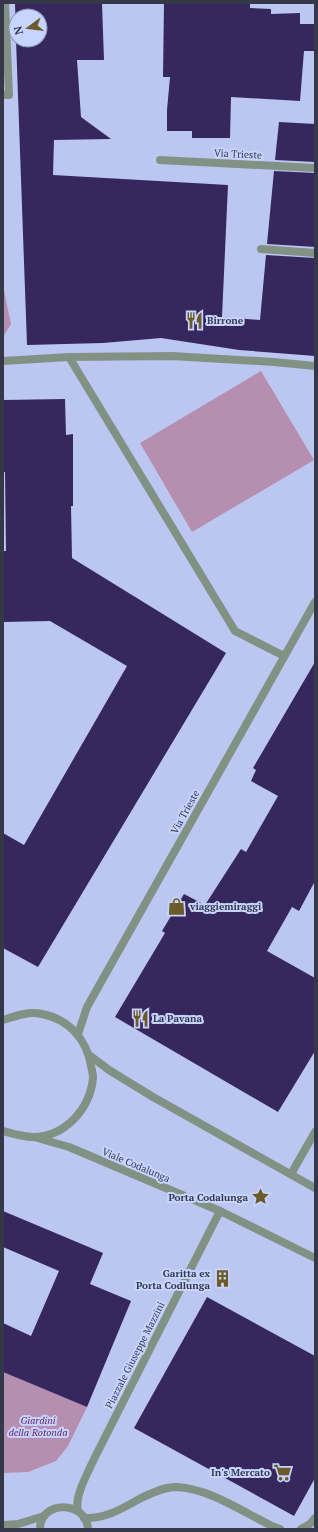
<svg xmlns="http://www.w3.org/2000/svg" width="318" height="1532" viewBox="0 0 318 1532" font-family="'PT Serif',serif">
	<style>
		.green { fill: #b68eaf }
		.building { fill: #36285e }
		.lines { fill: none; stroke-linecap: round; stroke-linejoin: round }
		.pedestrian { stroke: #819285; stroke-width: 8 }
		.minor { stroke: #819285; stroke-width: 8 }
		.tertiary { stroke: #819285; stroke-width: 8 }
		.labels { text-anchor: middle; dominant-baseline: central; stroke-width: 4; stroke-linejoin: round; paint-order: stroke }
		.street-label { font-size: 10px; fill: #343849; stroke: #c7d4ff }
		.poi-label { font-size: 10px; font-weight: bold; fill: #343849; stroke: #c7d4ff; text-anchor: start }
		.park-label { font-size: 10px; font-style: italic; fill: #65225d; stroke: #c7d4ff }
	</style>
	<rect width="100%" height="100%" fill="#bbc7f1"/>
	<g class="green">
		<path d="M3 286 11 324 3 337Z"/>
		<path d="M261 371 314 460 192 532 140 443Z"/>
		<path d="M3 1372 87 1407 68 1446 56 1461 28 1472 3 1473Z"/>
	</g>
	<g class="building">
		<path d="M15 3H102L104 60H77L81 117 111 139 54 140 53 175 228 185 222 317 260 320 266 255 315 258V356L239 350 161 338 103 343 27 345 16 40H40V16H16V39Z"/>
		<path d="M164 3H250V8L271 9V14L300 13V24H315V51H304L300 101 231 97 230 138H192V131H167V110L170 77H163Z"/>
		<path d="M279 122 315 124V162L275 160Z"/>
		<path d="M274 171 315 173V247L267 244Z"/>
		<path d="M65 399 66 435 73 434V506H71L72 558 226 653 38 967 3 948V833L24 845 127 666 50 621 3 622V551H6L5 472H3V400Z"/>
		<path d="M315 662V881L299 911 292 907 267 951 315 978V1051L278 1112 115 1017 165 933 162 931 184 894 205 905 241 849 246 852 278 796 251 781 256 770 253 768Z"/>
		<path d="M3 1211 103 1253 90 1284 131 1301 87 1407 3 1372V1323L31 1336 59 1271 3 1247Z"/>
		<path d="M207 1297 315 1356V1478L294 1516 134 1428Z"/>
	</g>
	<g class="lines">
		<g class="pedestrian">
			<path d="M3 95H9L5 3"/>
			<path d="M69 357 172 356 274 362 315 366"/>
			<path d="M291 1174 315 1132"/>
		</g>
		<g class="minor">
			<path d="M160 160 315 168"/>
			<path d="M261 249 315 253"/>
			<path d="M3 361 69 357 235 631 284 656"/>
			<path d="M78 1511C74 1496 88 1473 94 1459L220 1211"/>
			<path d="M84 1518C106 1519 123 1508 141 1498 152 1493 164 1487 176 1487 209 1488 243 1512 272 1526L280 1529"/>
			<path d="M3 1525 18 1524 44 1516"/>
			<path d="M40 1529C40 1500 86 1500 88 1529"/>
			<path d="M301 1529 310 1524 315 1518"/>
		</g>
		<g class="tertiary">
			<path d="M3 1020C15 1016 29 1011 42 1014 69 1019 87 1040 91 1066 92 1070 93 1074 93 1078 90 1109 65 1137 33 1137 22 1137 13 1134 3 1131"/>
			<path d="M78 1034 87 1007 315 602"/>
			<path d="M89 1055 109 1070 153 1097 315 1188"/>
			<path d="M34 1137 69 1147 220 1211 315 1258"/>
		</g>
	</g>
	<defs>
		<symbol id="restaurant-bare" viewBox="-9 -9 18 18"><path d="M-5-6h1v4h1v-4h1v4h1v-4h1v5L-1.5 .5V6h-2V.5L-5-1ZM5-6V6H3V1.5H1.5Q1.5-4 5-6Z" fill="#6a5b28" stroke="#c7d4ff" stroke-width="2.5" paint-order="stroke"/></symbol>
		<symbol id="shop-bare" viewBox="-9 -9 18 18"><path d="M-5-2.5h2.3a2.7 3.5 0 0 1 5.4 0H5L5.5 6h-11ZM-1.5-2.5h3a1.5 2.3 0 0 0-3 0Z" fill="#6a5b28" stroke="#c7d4ff" stroke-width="2.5" paint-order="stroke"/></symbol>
		<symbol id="sight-bare" viewBox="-9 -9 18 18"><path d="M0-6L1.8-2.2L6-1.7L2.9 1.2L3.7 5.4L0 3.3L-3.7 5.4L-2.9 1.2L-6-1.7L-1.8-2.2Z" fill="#6a5b28" stroke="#c7d4ff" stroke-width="2.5" paint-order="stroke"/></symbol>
		<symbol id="building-bare" viewBox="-9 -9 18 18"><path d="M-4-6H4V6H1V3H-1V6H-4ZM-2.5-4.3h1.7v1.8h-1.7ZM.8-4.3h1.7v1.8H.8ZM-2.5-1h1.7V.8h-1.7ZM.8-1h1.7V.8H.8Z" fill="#6a5b28" stroke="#c7d4ff" stroke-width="2.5" paint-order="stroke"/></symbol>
		<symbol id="supermarket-bare" viewBox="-9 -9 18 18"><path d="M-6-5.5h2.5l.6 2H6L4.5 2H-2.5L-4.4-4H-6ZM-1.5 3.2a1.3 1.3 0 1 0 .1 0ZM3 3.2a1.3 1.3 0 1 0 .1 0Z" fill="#6a5b28" stroke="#c7d4ff" stroke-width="2.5" paint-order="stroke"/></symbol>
	</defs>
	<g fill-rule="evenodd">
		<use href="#restaurant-bare" x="182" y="308" width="25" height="25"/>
		<use href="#shop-bare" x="164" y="894" width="25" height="25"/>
		<use href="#restaurant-bare" x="128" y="1006" width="25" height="25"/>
		<use href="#sight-bare" x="248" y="1184" width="25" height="25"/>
		<use href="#building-bare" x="210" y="1266" width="25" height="25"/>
		<use href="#supermarket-bare" x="270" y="1460" width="25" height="25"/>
	</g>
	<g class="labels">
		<g class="street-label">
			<text transform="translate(238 154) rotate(3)">Via Trieste</text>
			<text transform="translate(185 812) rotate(-61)">Via Trieste</text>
			<text transform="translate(136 1165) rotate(23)">Viale Codalunga</text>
			<text transform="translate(135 1355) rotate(-63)">Piazzale Giuseppe Mazzini</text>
		</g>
		<g class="poi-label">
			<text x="207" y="320">Birrone</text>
			<text x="190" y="906">viaggiemiraggi</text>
			<text x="153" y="1018">La Pavana</text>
			<text x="248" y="1197" text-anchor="end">Porta Codalunga</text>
			<text x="210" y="1273" text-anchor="end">Garitta ex<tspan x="210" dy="12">Porta Codlunga</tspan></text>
			<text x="270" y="1472" text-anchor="end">In's Mercato</text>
		</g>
		<g class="park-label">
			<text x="38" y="1420">Giardini<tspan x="38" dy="12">della Rotonda</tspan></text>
		</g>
	</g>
	<rect width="318" height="1532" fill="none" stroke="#343849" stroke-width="8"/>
	<g transform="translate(28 28) rotate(255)"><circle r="19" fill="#c7d4ff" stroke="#8c96b6"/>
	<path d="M0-3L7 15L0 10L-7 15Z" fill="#6a5b28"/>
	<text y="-6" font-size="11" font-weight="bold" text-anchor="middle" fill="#343849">N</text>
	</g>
</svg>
